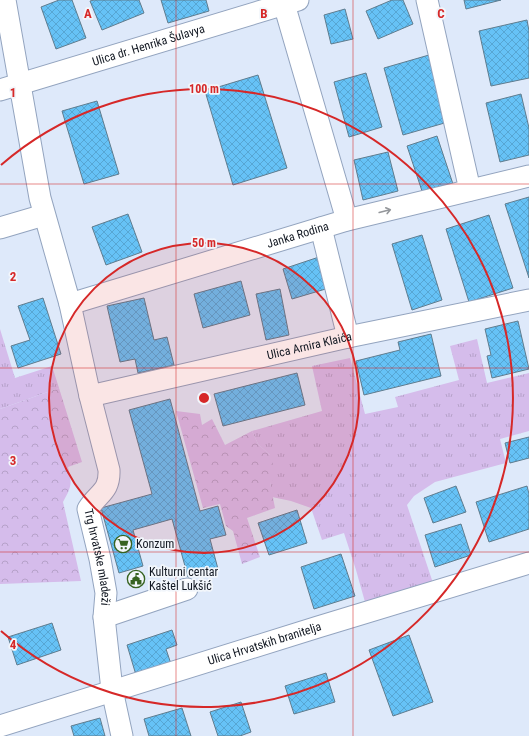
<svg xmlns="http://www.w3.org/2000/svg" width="529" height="736" viewBox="0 0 529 736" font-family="'Roboto Condensed',sans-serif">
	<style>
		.grass { fill: url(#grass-tufts) }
		.forest { fill: url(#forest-crowns) }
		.building { fill: url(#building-cross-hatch); stroke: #5f7c8e }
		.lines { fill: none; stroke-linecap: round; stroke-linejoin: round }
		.minor-casing { stroke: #93a4bf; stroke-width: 23 }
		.minor { stroke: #fff; stroke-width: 21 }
		.oneway { stroke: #94979b }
		.grid { fill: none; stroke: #d62828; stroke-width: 1; stroke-opacity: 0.55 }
		.ring { fill: none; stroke: #d62828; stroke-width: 2 }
		.labels { text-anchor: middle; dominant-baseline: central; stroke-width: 3.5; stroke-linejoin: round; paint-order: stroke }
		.street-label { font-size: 12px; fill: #111721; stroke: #f2f6fb }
		.poi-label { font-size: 12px; fill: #111721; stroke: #f2f6fb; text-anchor: start }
		.grid-label { font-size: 13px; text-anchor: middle; font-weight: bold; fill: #d62828; stroke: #f2f6fb; stroke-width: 3.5; stroke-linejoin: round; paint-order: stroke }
		.centre { fill: #d62828; stroke: #f2f6fb; stroke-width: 2 }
		.ring-label { font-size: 12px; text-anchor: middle; font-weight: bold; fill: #d62828; stroke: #f2f6fb; stroke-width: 3.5; stroke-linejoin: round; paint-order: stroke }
	</style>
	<defs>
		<pattern id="grass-tufts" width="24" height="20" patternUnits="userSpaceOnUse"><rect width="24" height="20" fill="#d5bceb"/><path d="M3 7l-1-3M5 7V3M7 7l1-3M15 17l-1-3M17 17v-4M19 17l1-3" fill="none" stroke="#b6a1c9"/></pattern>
		<pattern id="forest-crowns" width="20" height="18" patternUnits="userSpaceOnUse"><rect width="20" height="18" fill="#d5bceb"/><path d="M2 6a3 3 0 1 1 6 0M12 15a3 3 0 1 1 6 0" fill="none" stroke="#b6a1c9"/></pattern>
		<pattern id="building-cross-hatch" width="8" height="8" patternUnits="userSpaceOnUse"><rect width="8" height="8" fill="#66c2f6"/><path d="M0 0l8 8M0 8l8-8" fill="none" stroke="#57a6d3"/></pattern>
	</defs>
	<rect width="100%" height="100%" fill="#dee9fa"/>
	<g class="grass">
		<path d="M0 329 15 378 52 366 59 388 0 409Z"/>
		<path d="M477 339 487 383 529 373V431L500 439 506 463 435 482 414 496 407 505 433 583 365 602 356 570 344 533 322 540 311 508 291 501 272 497 270 482V455L258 444 252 431 322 411 312 366 350 358 365 414 398 407 395 397 459 380 450 346Z"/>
	</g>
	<g class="forest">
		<path d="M59 388 82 462 68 467C72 484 72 486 63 502L81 581 0 584V409Z"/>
		<path d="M176 411 200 414 202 425 212 419 225 445 252 431 258 444 270 455 277 477 270 482 275 508 247 518 260 557 242 564 233 531 226 526 220 504 203 508Z"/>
	</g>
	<g class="building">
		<path d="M59 0H72L86 38 56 49 41 7Z"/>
		<path d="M94 0H139L144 13 102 30 90 1Z"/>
		<path d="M161 0H206L209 11 168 23Z"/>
		<path d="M392 0H403L413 24 378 39 366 11Z"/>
		<path d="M464 0H501L466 9Z"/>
		<path d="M345 9 353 39 331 44 324 15Z"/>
		<path d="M527 20 529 31V78L491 86 479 31Z"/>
		<path d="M429 55 448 122 403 135 384 68Z"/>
		<path d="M366 73 382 127 349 137 334 82Z"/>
		<path d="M258 75 287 168 233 185 205 91Z"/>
		<path d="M521 94 529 128V155L500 162 486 103Z"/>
		<path d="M97 101 119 174 84 184 62 111Z"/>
		<path d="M437 136 454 187 424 197 407 146Z"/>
		<path d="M388 152 398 191 363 200 354 160Z"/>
		<path d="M529 197V278L505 204Z"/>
		<path d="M128 214 142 252 106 265 92 227Z"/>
		<path d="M489 215 513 288 469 302 446 229Z"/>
		<path d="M422 235 442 300 412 310 392 244Z"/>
		<path d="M319 257 329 288 292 299 283 269Z"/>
		<path d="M241 281 250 315 203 328 194 294Z"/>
		<path d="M280 289 289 335 266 340 256 294Z"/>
		<path d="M43 298 61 354 18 368 11 346 30 340 18 306Z"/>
		<path d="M144 298 154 340 167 337 174 365 138 373 135 359 120 362 107 306Z"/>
		<path d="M518 321 529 369 492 378 487 356 491 355 485 329Z"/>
		<path d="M431 334 441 376 364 395 356 361 400 350 398 342Z"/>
		<path d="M297 373 305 405 223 426 214 394Z"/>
		<path d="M170 399 200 511 218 506 226 535 210 539 218 569 188 577 172 519 133 530 143 566 119 573 101 508 152 494 129 410Z"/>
		<path d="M529 437V458L510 463 505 443Z"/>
		<path d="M456 486 466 512 433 523 424 498Z"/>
		<path d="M527 486 529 494V529L489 542 476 502Z"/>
		<path d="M297 510 307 543 269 555 258 523Z"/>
		<path d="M461 524 471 555 435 567 425 535Z"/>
		<path d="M341 554 355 596 314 609 301 567Z"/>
		<path d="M52 623 61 650 17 665 8 637Z"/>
		<path d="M172 630 177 645 166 649 171 664 136 675 127 645Z"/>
		<path d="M409 635 433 702 393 716 369 650Z"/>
		<path d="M326 673 335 702 294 714 285 686Z"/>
		<path d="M241 702 251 732 240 736H218L210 712Z"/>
		<path d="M182 708 191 736H149L144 719Z"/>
		<path d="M100 718 105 736H74L71 726Z"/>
	</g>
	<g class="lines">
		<defs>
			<g id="minor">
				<path id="s1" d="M5 0 40 198 70 304 90 396 109 470C110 492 98 493 88 509L100 559 106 593 104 617 112 690 122 736"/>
				<path d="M427 0 470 190"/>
				<path d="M284 4 347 220"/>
				<path id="s2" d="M0 90 298 0"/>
				<path d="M0 228 44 215"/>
				<path d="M321 228 348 337"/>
				<path id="s3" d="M70 304 347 220 529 176"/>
				<path id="s4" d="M90 396 348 337 529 300"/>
				<path d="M104 617 187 589"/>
				<path id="s5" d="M0 726 318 627 529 563"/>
			</g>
		</defs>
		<use href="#minor" class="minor-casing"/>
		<use href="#minor" class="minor"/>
	</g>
	<defs><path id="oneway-shaft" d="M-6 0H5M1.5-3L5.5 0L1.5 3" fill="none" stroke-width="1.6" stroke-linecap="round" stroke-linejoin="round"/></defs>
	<use class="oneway" href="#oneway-shaft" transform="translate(385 211) rotate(-14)"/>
	<path class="grid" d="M176 0V736M353 0V736M0 184H529M0 368H529M0 552H529"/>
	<circle cx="204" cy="398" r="155" fill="#d62828" fill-opacity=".12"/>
	<g class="ring">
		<circle cx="204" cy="398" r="155"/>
		<path d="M1 165A309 309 0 1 1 1 631"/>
	</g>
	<defs>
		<symbol id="supermarket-ring" viewBox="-11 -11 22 22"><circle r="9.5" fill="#f2f6fb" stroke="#376321" stroke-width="1.5"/><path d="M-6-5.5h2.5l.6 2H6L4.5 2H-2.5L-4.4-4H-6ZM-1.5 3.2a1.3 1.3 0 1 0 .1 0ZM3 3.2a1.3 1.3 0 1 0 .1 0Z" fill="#376321"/></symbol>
		<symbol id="civic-ring" viewBox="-11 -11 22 22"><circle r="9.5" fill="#f2f6fb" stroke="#376321" stroke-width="1.5"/><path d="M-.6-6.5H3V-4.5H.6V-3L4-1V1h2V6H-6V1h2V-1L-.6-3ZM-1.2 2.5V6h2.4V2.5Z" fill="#376321"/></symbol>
	</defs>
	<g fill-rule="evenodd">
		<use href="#supermarket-ring" x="113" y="534" width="20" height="20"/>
		<use href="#civic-ring" x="126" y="569" width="20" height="20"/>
	</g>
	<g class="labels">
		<g class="street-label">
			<text stroke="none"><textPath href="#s2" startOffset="155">Ulica dr. Henrika Šulavya</textPath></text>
			<text stroke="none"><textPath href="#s3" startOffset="238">Janka Rodina</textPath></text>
			<text stroke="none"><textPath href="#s4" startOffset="225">Ulica Arnira Klaića</textPath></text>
			<text stroke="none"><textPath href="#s1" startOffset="577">Trg hrvatske mladeži</textPath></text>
			<text stroke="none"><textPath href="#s5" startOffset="277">Ulica Hrvatskih branitelja</textPath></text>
		</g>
		<g class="poi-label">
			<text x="136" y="544">Konzum</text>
			<text x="149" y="572">Kulturni centar<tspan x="149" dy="14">Kaštel Lukšić</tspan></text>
		</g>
	</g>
	<g class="grid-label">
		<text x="88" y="18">A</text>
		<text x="264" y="18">B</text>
		<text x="441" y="18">C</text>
		<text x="13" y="97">1</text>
		<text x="13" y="281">2</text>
		<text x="13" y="465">3</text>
		<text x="13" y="649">4</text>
	</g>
	<circle cx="204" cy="398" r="6" class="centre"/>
	<g class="ring-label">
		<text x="204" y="93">100 m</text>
		<text x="204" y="247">50 m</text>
	</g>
</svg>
